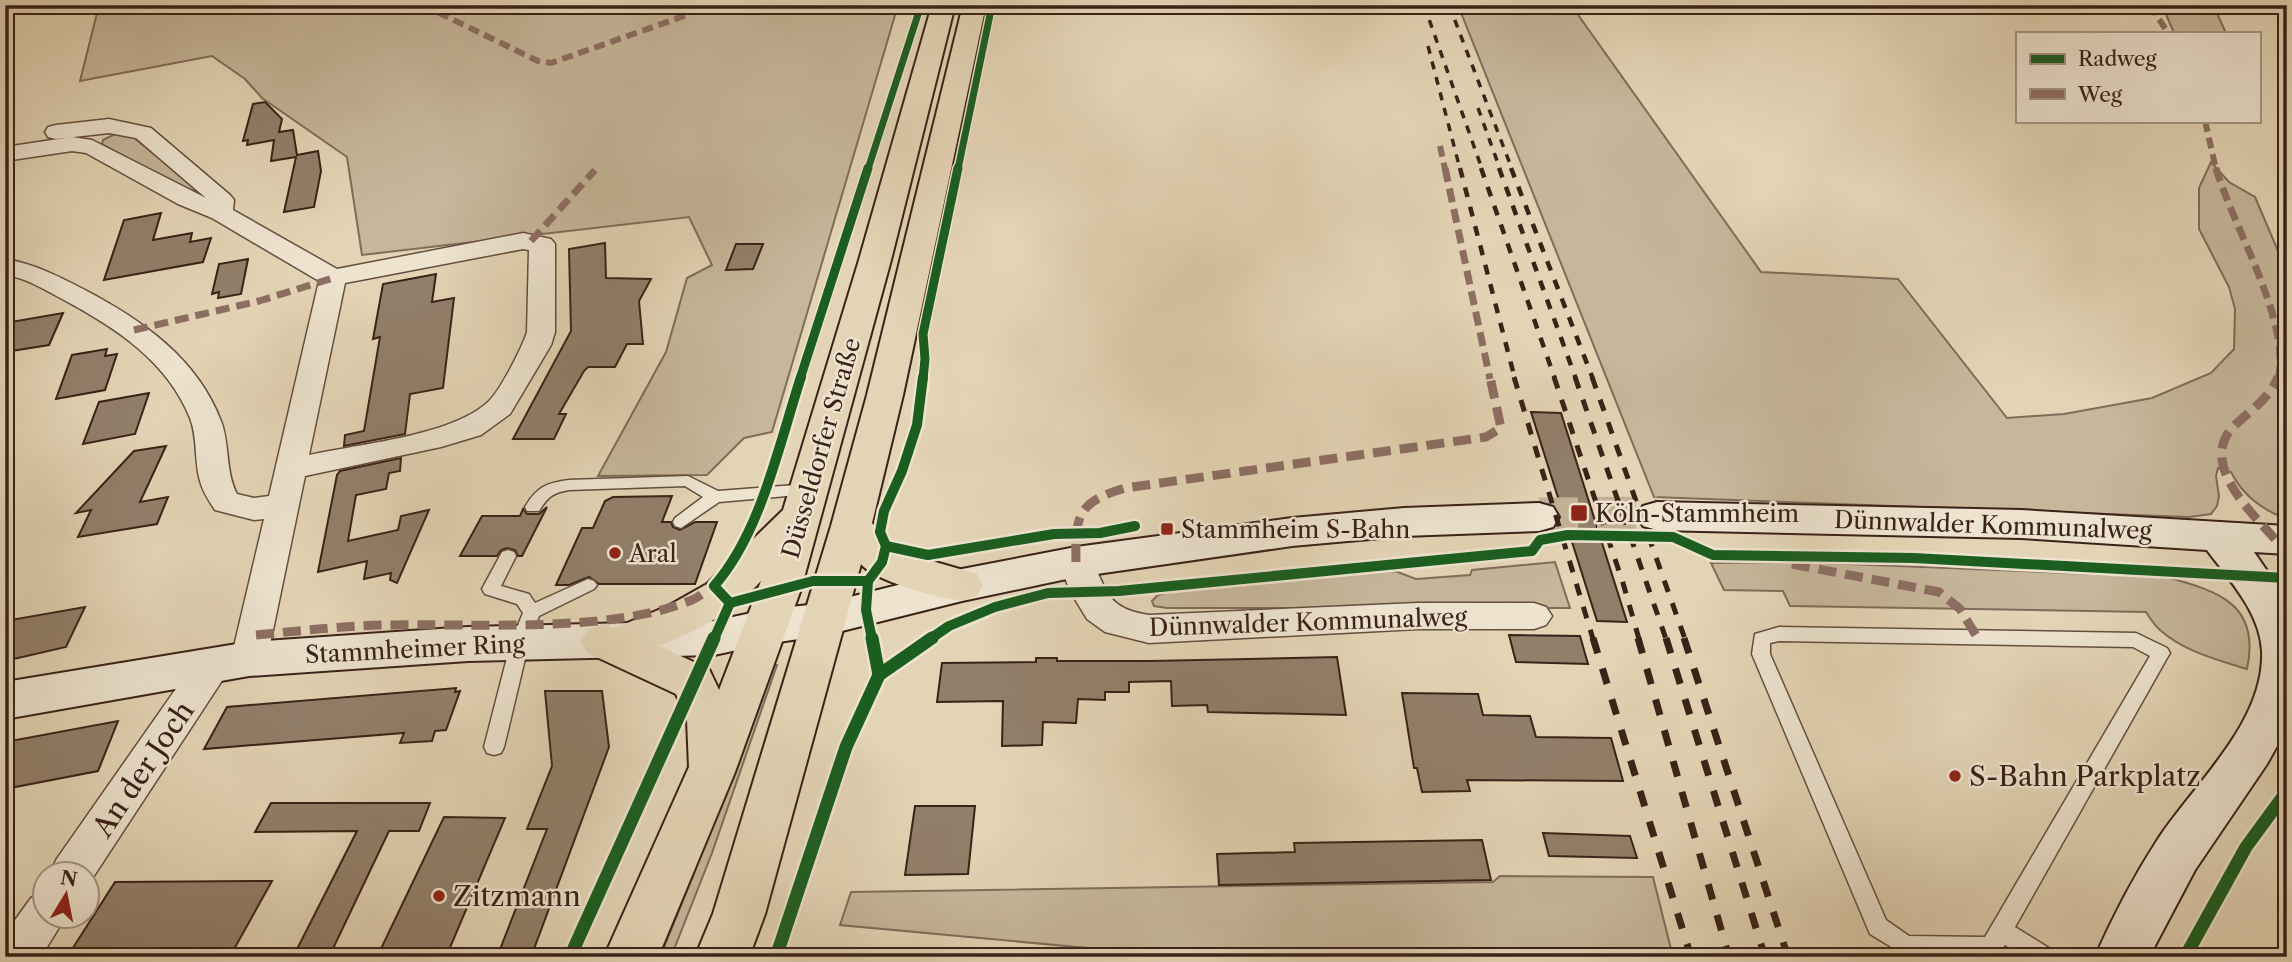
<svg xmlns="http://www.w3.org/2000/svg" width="2292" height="962" viewBox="0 0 2292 962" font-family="'Libre Caslon Text',serif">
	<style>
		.green { fill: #c6b69a; stroke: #806c59; stroke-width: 2 }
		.building { fill: #927f6a; stroke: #3a2218; stroke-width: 2 }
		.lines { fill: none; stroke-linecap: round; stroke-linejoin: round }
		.secondary-tunnel { stroke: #c1b096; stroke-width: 39; stroke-dasharray: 39 19; stroke-linecap: butt }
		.lane-casing { stroke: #644e3f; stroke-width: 3 }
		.street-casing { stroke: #644e3f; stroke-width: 3 }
		.secondary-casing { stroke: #3a2218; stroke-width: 4 }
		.primary-casing { stroke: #3a2218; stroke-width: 4 }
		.lane { fill: #ede3cf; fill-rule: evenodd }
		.street { fill: #ede3cf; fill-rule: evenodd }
		.secondary { fill: #ede3cf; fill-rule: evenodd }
		.primary { fill: #e3d4b5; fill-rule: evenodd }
		.rail-far3 { stroke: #3a2218; stroke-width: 3.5; stroke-dasharray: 8 8; stroke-linecap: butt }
		.rail-far2 { stroke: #3a2218; stroke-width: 4.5; stroke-dasharray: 10 10; stroke-linecap: butt }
		.rail-far1 { stroke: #3a2218; stroke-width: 5; stroke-dasharray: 12 12; stroke-linecap: butt }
		.rail { stroke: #3a2218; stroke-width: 7; stroke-dasharray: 16 16; stroke-linecap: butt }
		.quiet-far2 { stroke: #8d6e63; stroke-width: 6; stroke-dasharray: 11 6; stroke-linecap: butt }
		.quiet-far1 { stroke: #8d6e63; stroke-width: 7; stroke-dasharray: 14 7; stroke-linecap: butt }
		.quiet { stroke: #8d6e63; stroke-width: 9; stroke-dasharray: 18 9; stroke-linecap: butt }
		.cycleway-far3-casing { stroke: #ede3cf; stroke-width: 10 }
		.cycleway-far2-casing { stroke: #ede3cf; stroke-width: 12 }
		.cycleway-far1-casing { stroke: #ede3cf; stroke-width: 15 }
		.cycleway-casing { stroke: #ede3cf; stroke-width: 18 }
		.cycleway-far3 { stroke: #1b5e20; stroke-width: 7 }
		.cycleway-far2 { stroke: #1b5e20; stroke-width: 9 }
		.cycleway-far1 { stroke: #1b5e20; stroke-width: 10 }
		.cycleway { stroke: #1b5e20; stroke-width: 13 }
		.poi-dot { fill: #8f2418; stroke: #ede3cf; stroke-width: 2.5 }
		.labels { text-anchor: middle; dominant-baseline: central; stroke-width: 5; stroke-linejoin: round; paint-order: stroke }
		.street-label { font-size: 24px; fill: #3a2218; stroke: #ede3cf }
		.poi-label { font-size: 24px; fill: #3a2218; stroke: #ede3cf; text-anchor: start }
		.near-street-label { font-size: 28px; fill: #3a2218; stroke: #ede3cf }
		.near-poi-label { font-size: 28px; fill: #3a2218; stroke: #ede3cf; text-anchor: start }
	</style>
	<rect width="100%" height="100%" fill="#e3d4b5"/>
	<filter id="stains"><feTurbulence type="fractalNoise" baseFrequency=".00286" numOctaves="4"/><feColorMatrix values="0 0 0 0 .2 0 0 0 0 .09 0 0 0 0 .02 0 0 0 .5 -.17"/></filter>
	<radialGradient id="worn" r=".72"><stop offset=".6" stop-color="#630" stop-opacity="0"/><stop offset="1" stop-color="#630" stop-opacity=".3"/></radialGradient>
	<g class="green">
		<path d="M99 5H898L772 432 744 438 707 475 598 476 666 352 687 278 712 265 689 217 362 255 347 157 262 98 245 79 212 56 80 81Z"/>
		<path d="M1458 5H1571L1761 272 1898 279 2007 418 2064 414 2152 398 2211 373 2234 349 2235 309 2229 287 2199 229V188L2211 162 2229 182 2255 197 2287 272V519C2262 510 2243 496 2231 472L2218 468 2216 476 2219 496 2217 506 2211 514 2189 517 1654 497Z"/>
		<path d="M2162 5H2213L2226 33H2174Z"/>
		<path d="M117 133 133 137 198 189 187 193 102 144 103 140Z"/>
		<path d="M1555 562 1570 608H1167L1154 606 1152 601 1158 595 1179 590 1336 573 1395 571 1416 579 1470 575 1472 570Z"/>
		<path d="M1798 562 2166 577C2218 591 2261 604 2247 669 2218 660 2183 651 2160 630 2154 625 2150 618 2146 612L1790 606 1783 591 1724 590 1711 563Z"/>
		<path d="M769 665H777L712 853 671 957H660L695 871Z"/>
		<path d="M1500 876 1653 877 1673 957H1184L840 925 851 892 1493 882Z"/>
	</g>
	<g class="building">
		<path d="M265 102 282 119 279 132 293 130 297 155 318 151 321 171 314 207 284 212 296 157 271 161 274 140 247 145 248 140 243 141 253 104Z"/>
		<path d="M161 213 153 240 192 233 190 242 211 238 203 262 104 280 124 220Z"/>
		<path d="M605 243 606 278 651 279 639 301 643 344H627L615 367H588L584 371 559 414H566L554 439H513L571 331 569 249Z"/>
		<path d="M736 244H763L753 269 726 270Z"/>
		<path d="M248 259 241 294 218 298 219 292 212 294 219 264Z"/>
		<path d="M436 274 432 302 454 298 443 388 410 394 405 434 344 446 345 435 364 431 380 337 373 339 383 284Z"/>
		<path d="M63 313 49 345 5 352V323Z"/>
		<path d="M107 349 105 356 117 354 105 390 56 399 72 355Z"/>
		<path d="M149 393 135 434 83 444 99 402Z"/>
		<path d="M1531 412 1561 413 1627 622 1597 621Z"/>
		<path d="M166 446 140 502 168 497 157 524 78 537 91 510 76 513 134 451Z"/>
		<path d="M401 458 400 471 389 473 386 489 356 495 348 541 398 530 401 516 429 510 397 583 390 580 391 573 364 579 367 561 318 572 337 475 340 471Z"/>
		<path d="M672 496 662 522H671L673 527 680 530 695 522H717L695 584H599L589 577 569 585H556L582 528H593L605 501 613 497Z"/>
		<path d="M547 507 522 556H518L515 550 507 548 501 550 497 556H460L482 516H520L523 509 527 514H539Z"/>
		<path d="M85 607 66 647 5 661V621Z"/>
		<path d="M1509 635 1580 636 1588 664 1516 662Z"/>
		<path d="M1337 657 1346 715 1208 712 1207 705 1172 706 1171 681 1129 682V692H1105V700L1078 699 1076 723 1043 722 1042 745 1002 746 1003 701 937 702 942 663 1036 662V658H1057V661H1151Z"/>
		<path d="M456 688 455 692 460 691 446 730 435 731 432 741 400 743 404 733 204 749 227 707Z"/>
		<path d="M545 691H602L609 747 531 957H497L547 829H527L552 766Z"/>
		<path d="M1402 693 1478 694 1483 715 1530 716 1536 737 1611 738 1623 781 1467 780 1470 791 1422 792 1417 768H1414Z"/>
		<path d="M118 721 98 771 5 789V742Z"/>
		<path d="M271 803H430L419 831H389L329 957H293L357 831 255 832Z"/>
		<path d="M915 806H975L968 874 905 875Z"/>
		<path d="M444 817 505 818 446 957H377Z"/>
		<path d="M1543 833 1630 836 1637 858 1549 856Z"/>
		<path d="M1482 840 1491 880 1219 885 1217 854 1295 852 1294 843Z"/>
		<path d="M272 881 233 951H71L115 882Z"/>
	</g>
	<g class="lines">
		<path class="secondary-tunnel" d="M1539 517 1657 516"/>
		<defs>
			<g id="lane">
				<path d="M688 476 718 491 809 484 817 489 809 494 719 502 681 528 675 526 673 522 675 518 703 497 685 486 569 490C552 493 548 497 539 511H527L525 507C537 487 546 483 569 480Z"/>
				<path d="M508 550 514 552 516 556 501 586 529 594 535 603 588 579 594 581 597 585 594 589 539 616 529 642 504 747 501 753 494 755 487 753 484 747 511 642 523 613 517 604 485 594 482 589 502 552Z"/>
				<path d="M1779 627 2136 633 2167 648 2170 653 2167 658 2015 927 2052 950 2055 957H2024L2005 945 1995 957 1906 956 1870 934 1752 654 1755 634ZM1779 641 2133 647 2150 656 1985 937 1909 936 1886 920 1770 654V643Z"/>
			</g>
			<g id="street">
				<path d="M109 119 151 128 230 195 234 200 233 210 337 269 523 233 551 239 555 244V332L551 345 510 414 481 435 441 447 305 476 267 659 262 669 249 673 236 669 231 659 264 519 254 520 215 510C209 501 203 492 200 481 194 461 198 438 190 418 167 361 116 328 64 300 45 290 27 278 5 275V259C35 264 58 276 85 290 142 320 197 358 221 421 230 444 225 471 237 494L254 498 269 496 319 281 212 218 178 204 86 153 72 151 5 161V147L72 137 92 140 206 198 136 138 109 133 56 139 48 137 45 132 48 127 56 125ZM523 249 529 250 527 332C522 348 500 391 488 402 451 436 359 444 309 455L345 283Z"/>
				<path d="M1076 550 1088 553C1108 588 1103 608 1149 615L1418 603H1534L1546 607 1552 616 1546 625 1534 629H1418L1149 643 1105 632 1087 619 1070 591 1059 562 1064 553Z"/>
				<path d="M214 649 227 653 232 663 227 673 88 885V874H50L56 860 201 653Z"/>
				<path d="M46 892V916H66L41 957H5V934L31 898Z"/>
			</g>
			<g id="secondary">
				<path d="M1657 502 2021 510 2287 526V554L2254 552 2287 600V728L2267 764 2195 870 2149 957H2095C2113 916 2134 876 2158 839 2194 784 2265 722 2262 651 2260 612 2229 580 2207 550L2021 538 1657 530 1643 526 1637 516 1643 506Z"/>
				<path d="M1539 503 1553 507 1559 517 1553 527 1539 531 1404 536 1292 546 1076 577 962 601 826 635 765 644 714 655 468 661 249 676 5 719V682L249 642 468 627 714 621 765 610 826 603 962 569 1076 547 1292 518 1404 508Z"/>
			</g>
			<g id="primary">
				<path d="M932 5H955L891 260 801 589 735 772 658 957H604L689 767 687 720 676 694 588 653 581 641 588 629 603 624 615 628 668 606 707 584 783 510 859 260ZM761 581 719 690 709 669 659 646C702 628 729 615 761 581Z"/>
				<path d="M963 5H986L903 395 872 523 897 551 977 574 983 585 977 596C972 598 966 600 960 600 939 599 873 580 861 564L765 914 749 957H695L713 914 831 526 867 395Z"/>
			</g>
		</defs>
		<use href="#lane" class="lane-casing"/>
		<use href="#street" class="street-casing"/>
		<use href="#secondary" class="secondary-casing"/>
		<use href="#primary" class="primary-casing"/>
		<use href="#lane" class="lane"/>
		<use href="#street" class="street"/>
		<use href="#secondary" class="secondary"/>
		<use href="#primary" class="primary"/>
		<g class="rail-far3">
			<path d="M1424 5 1482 169"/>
			<path d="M1449 5 1512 169"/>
			<path d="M1428 46 1460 169"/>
			<path d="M1478 108 1500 169"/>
		</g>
		<g class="rail-far2">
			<path d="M1460 168 1515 379"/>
			<path d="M1481 168 1555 379"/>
			<path d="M1499 168 1576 379"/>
			<path d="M1511 168 1593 379"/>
		</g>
		<g class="rail-far1">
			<path d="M1514 377 1593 639"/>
			<path d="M1554 377 1623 583 1639 639"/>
			<path d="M1575 377 1666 639"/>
			<path d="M1592 377 1685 639"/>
		</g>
		<g class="rail">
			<path d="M1593 638 1691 957"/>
			<path d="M1638 638 1729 957"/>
			<path d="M1666 638 1765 957"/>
			<path d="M1684 638 1788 957"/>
		</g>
		<g class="quiet-far2">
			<path d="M423 5 538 61 551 63 687 15"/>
			<path d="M2150 5 2168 33"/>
			<path d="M2205 121 2216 169"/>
			<path d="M1440 146 1445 169"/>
		</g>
		<g class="quiet-far1">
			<path d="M1445 168 1490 379"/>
			<path d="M2216 168C2232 225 2292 322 2278 379"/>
			<path d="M531 241 595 170"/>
			<path d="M134 330 259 301 333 278"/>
		</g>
		<g class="quiet">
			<path d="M2275 539C2250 511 2197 462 2235 425 2252 409 2269 399 2278 377"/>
			<path d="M1076 562C1075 515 1078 502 1125 488L1486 437 1501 428 1490 377"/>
			<path d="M1792 564 1939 592 1960 609 1977 637"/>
			<path d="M256 635C299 631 341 626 384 625 474 623 609 634 692 600 701 596 710 588 718 582"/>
		</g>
		<defs>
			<g id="cycleway-far3">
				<path d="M868 169 921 5"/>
				<path d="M958 169 992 5"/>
			</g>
			<g id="cycleway-far2">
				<path d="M800 379 868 168"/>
				<path d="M923 379 925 359 923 334 958 168"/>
			</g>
			<g id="cycleway-far1">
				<path d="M886 546 928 555 1054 534 1100 533 1135 526"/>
				<path d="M730 603 714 586C761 533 779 444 801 377"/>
				<path d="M714 639 730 603 813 581H868"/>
				<path d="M872 639 866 610 868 581 882 562 886 546 880 532 884 511 902 471 917 425 923 377"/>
				<path d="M930 639 949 626 995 607 1048 593 1119 591 1532 551 1540 540 1568 535 1673 537 1713 555 1914 558 2287 578"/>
			</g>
			<g id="cycleway">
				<path d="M879 675 932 638"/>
				<path d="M570 957 714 638"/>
				<path d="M776 957 846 747 879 675 872 638"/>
				<path d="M2185 957 2246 847 2287 791"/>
			</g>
		</defs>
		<use href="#cycleway-far3" class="cycleway-far3-casing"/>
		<use href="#cycleway-far2" class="cycleway-far2-casing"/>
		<use href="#cycleway-far1" class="cycleway-far1-casing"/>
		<use href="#cycleway" class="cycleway-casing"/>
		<use href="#cycleway-far3" class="cycleway-far3"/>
		<use href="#cycleway-far2" class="cycleway-far2"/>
		<use href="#cycleway-far1" class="cycleway-far1"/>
		<use href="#cycleway" class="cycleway"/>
	</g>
	<g class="poi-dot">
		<rect x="1570" y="504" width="18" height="18" rx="3.5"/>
		<rect x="1160" y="522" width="14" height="14" rx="3.5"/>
		<circle cx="615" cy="553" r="7"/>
		<circle cx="1955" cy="776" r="7"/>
		<circle cx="439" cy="896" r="7"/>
	</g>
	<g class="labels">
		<g class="street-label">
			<text transform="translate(821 448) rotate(-74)">Düsseldorfer Straße</text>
			<text transform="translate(1993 525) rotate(2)">Dünnwalder Kommunalweg</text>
			<text transform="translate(1308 622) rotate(-2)">Dünnwalder Kommunalweg</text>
			<text transform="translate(415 649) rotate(-3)">Stammheimer Ring</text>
		</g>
		<g class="poi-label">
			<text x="1595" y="513">Köln-Stammheim</text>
			<text x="1181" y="529">Stammheim S-Bahn</text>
			<text x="629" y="553">Aral</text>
		</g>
		<g class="near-street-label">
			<text transform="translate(143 769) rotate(-56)">An der Joch</text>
		</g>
		<g class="near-poi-label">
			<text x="1969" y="776">S-Bahn Parkplatz</text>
			<text x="453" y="896">Zitzmann</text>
		</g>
	</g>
	<rect width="2292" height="962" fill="none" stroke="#e3d4b5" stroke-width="28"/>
	<rect x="7" y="7" width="2278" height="948" fill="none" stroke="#3a2218" stroke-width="3.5"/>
	<rect x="14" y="14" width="2264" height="934" fill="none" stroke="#3a2218" stroke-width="2"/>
	<rect x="2016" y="32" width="245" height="91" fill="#ede3cf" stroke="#a59686" stroke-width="2"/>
	<rect x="2030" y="54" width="35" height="10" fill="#1b5e20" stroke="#a59686" stroke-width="2"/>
	<text x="2078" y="66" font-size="21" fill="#3a2218">Radweg</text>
	<rect x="2030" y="89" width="35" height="10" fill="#8d6e63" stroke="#a59686" stroke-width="2"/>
	<text x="2078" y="102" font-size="21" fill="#3a2218">Weg</text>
	<g transform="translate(66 895) rotate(10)"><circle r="33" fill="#ede3cf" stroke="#a59686" stroke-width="2"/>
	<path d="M0-5L12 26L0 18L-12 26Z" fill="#8f2418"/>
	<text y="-10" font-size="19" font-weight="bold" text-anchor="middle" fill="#3a2218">N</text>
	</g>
	<rect width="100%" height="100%" filter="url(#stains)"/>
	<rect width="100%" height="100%" fill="url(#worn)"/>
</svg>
